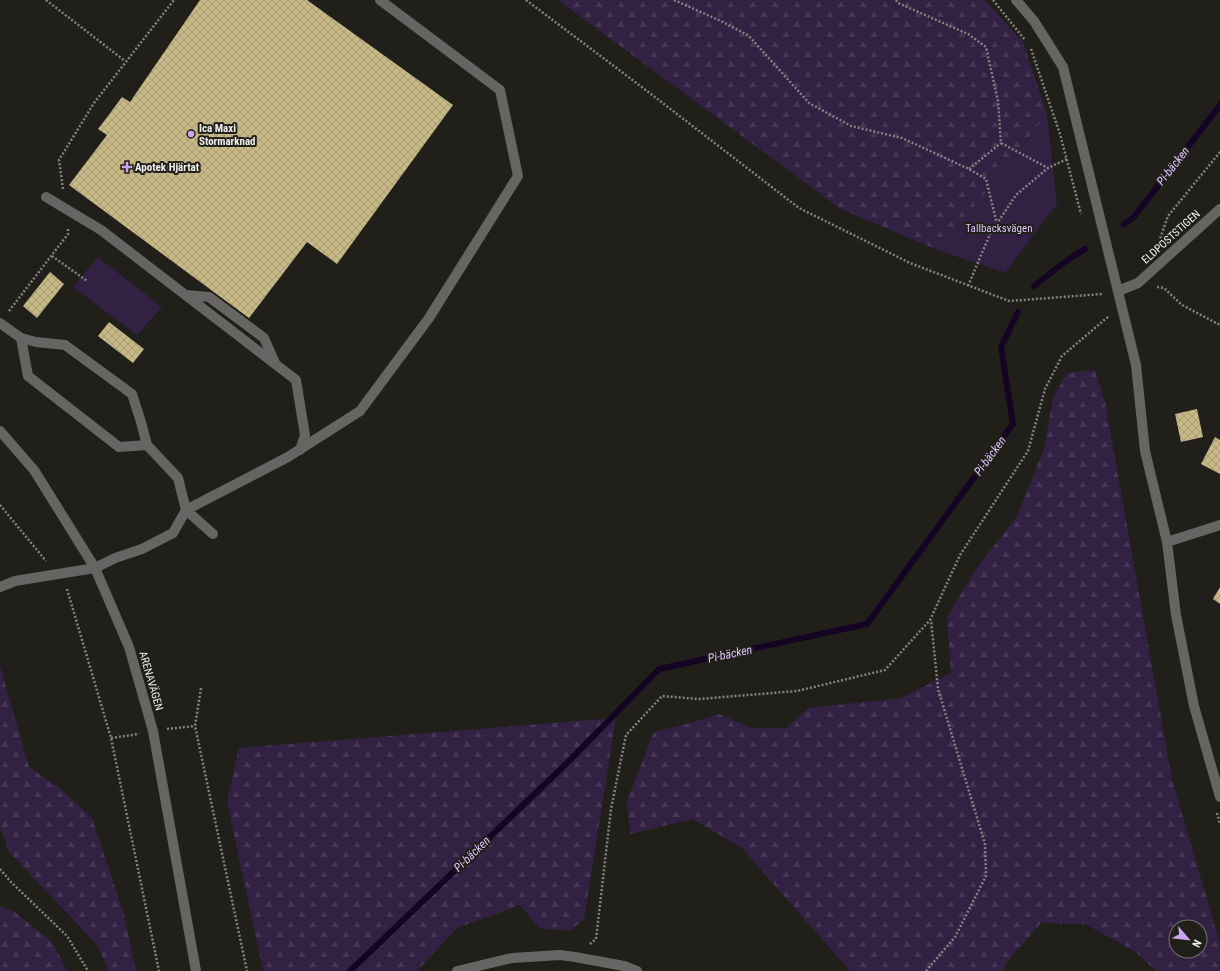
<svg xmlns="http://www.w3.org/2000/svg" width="1220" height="971" viewBox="0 0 1220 971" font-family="'Roboto Condensed',sans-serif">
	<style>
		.forest { fill: url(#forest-firs); fill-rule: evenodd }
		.green { fill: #322142 }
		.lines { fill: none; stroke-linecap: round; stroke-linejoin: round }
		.stream { stroke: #160425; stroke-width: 6 }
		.building { fill: url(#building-cross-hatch) }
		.path { stroke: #84837f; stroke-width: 2.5; stroke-dasharray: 2 2; stroke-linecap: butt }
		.minor { stroke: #666563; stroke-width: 10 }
		.poi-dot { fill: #c9a5ee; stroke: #201f1a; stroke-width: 1.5 }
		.labels { text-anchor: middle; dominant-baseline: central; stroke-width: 4; stroke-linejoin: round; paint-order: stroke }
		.poi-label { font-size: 11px; font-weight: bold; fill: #efeeeb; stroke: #201f1a; text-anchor: start }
		.park-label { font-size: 11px; fill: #dec4fb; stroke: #201f1a }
		.street-label { font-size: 11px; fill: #efeeeb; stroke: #201f1a }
		.water-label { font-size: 12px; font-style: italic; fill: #dec4fb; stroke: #201f1a }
	</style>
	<defs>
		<pattern id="forest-firs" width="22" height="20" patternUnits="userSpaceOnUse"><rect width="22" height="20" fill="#322142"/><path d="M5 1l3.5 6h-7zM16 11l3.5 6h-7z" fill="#463754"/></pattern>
		<pattern id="building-cross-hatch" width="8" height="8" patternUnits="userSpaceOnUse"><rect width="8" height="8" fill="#c7b986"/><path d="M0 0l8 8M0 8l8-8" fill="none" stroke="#a79c76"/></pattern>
	</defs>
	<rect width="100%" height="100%" fill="#201f1a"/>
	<g class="forest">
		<path d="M558 0H985L1023 42 1047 114 940 251 841 209Z"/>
		<path d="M1095 370 1105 402 1172 779 1220 944V971H1156L1136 952 1085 924 1041 923 1007 962 1003 971H850L743 849 693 819 630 834 627 801 654 732 694 722 718 714 752 728H786L809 708 901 698 951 673 947 617 976 569 1016 518 1044 449 1053 397 1067 373ZM1176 927H1200V951H1176Z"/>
		<path d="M0 666 29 767 62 790 92 818 124 914 136 971H109L97 945 9 852 0 826Z"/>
		<path d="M616 718 584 919 570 931 539 928 520 905 457 928 417 971H263L227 801 239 748Z"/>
		<path d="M0 906 15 912 52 942 67 971H0Z"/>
	</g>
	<g class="green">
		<path d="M1047 114 1057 204 1005 273 940 251Z"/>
		<path d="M98 257 162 307 137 335 73 287Z"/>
	</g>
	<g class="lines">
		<g class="stream">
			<path d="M1124 224 1133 218 1220 105"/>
			<path d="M1034 286 1066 261 1085 249"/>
			<path d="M350 971 568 762 659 669 867 624 1013 424 1001 347 1018 312"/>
		</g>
	</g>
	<g class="building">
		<path d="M200 0H307L453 105 337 264 307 242 249 318 69 185 107 135 98 129 105 120 122 97 130 102Z"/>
		<path d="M50 272 64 284 37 318 23 306Z"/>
		<path d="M109 322 144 349 133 363 98 336Z"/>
		<path d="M1197 409 1203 437 1181 442 1175 414Z"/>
		<path d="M1215 437 1220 440V474L1201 464Z"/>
		<path d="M1220 587V604L1213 599Z"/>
	</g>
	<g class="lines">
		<g class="path">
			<path d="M46 0 125 61"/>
			<path d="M526 0 651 94 799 208 910 263 1009 301 1102 294"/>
			<path d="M674 0 723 22 749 36 809 103 851 126 902 138 969 169 986 179 997 224"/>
			<path d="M896 0 898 3 968 34 986 47 998 101 1001 143 1048 168"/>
			<path d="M993 0 1025 40"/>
			<path d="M1031 49 1060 134 1081 214"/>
			<path d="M969 169 1001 143"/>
			<path d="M63 189 59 160 94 103 174 0"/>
			<path d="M1159 242 1168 216 1220 152"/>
			<path d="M52 256 87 281"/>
			<path d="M968 286 990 234 1016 195 1048 168 1067 159"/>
			<path d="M1157 287 1164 288 1182 305 1220 325"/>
			<path d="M9 311 68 234V228"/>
			<path d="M0 505 46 561"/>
			<path d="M67 589 111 738 159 971"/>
			<path d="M201 688 195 726 247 971"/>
			<path d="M167 729 195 726"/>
			<path d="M111 738 139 734"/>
			<path d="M1217 813 1220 824"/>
			<path d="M0 869 11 882 67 936 88 971"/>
			<path d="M590 944 596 939 611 809 626 735 662 696 699 699 797 691 885 670 930 620 960 555 1028 451 1045 389 1062 356 1109 316"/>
			<path d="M926 971 955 937 986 876 985 844 938 689 931 620"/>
		</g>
		<g class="minor">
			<path d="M1016 0 1034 21 1063 67 1136 365 1145 451 1167 542 1176 615 1194 706 1220 797"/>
			<path d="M46 197 101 230 296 380 305 435 300 450"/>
			<path d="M1118 291 1138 283 1220 209"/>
			<path d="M186 295 209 297 264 338 275 363"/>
			<path d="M0 323 21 338 28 376 119 447 147 445 178 478 186 510 173 533 142 549 115 558 95 568 15 581 0 587"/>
			<path d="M21 338 36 342 65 345 132 394 141 422 147 445"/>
			<path d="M0 431 34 470 95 568 129 647 153 731 196 971"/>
			<path d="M213 534 186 510 288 457 360 411 429 318 518 176 500 90 380 0"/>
			<path d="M1167 542 1220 525"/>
			<path d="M457 971 512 958 560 955 575 957 624 966 637 971"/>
		</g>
	</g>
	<g class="poi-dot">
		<circle cx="191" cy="134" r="4"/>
		<path d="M125 161h4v4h4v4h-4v4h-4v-4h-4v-4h4z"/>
	</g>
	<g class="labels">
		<g class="poi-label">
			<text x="199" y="128">Ica Maxi<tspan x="199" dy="13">Stormarknad</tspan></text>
			<text x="135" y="167">Apotek Hjärtat</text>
		</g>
		<g class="park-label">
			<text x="999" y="228">Tallbacksvägen</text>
		</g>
		<g class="street-label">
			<text transform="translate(1171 237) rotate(-42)">ELDPOSTSTIGEN</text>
			<text transform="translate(151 681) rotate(74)">ARENAVÄGEN</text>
		</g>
		<g class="water-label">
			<text transform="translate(1173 166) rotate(-52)">Pi-bäcken</text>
			<text transform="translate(990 456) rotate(-54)">Pi-bäcken</text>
			<text transform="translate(730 654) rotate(-12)">Pi-bäcken</text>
			<text transform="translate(472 854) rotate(-44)">Pi-bäcken</text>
		</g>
	</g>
	<g transform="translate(1188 939) rotate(118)"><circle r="19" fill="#201f1a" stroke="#73726e"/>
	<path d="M0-3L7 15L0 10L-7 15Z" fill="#c9a5ee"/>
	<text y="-6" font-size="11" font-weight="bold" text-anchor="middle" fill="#efeeeb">N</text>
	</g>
</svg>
